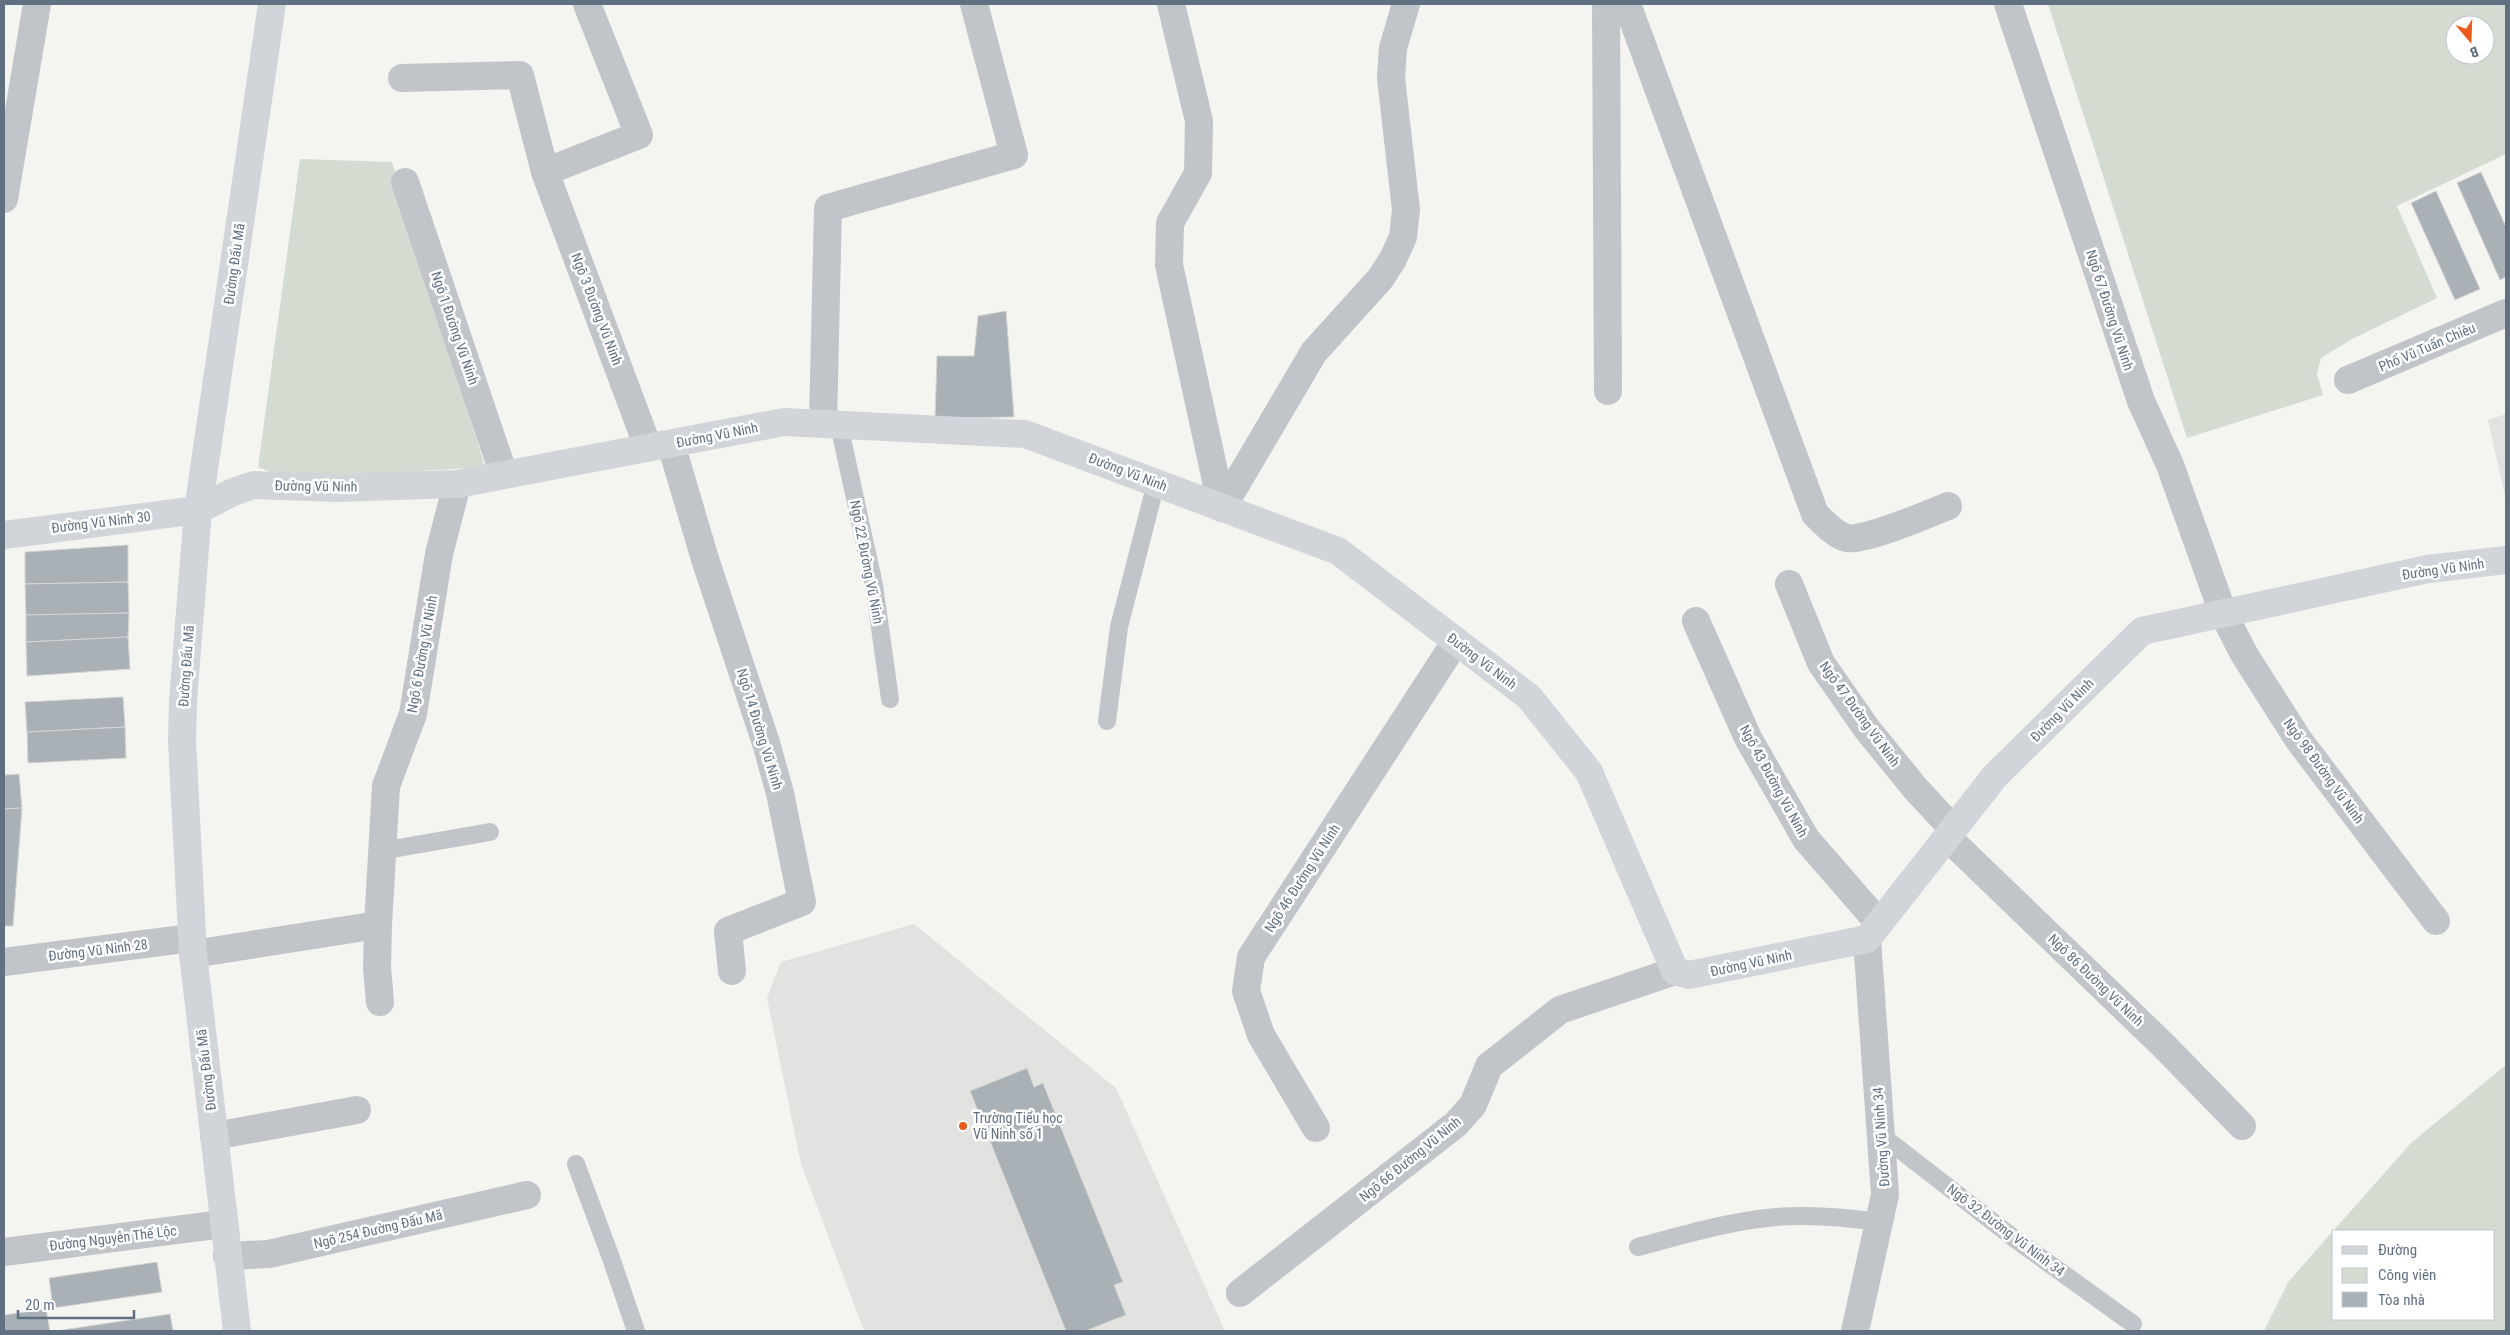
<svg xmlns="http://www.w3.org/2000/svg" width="2510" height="1335" viewBox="0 0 2510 1335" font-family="'Roboto Condensed',sans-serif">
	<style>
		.built { fill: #e2e3e1 }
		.green { fill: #d4dbd1; fill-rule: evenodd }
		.building { fill: #a9b1b7; stroke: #d5d5d3 }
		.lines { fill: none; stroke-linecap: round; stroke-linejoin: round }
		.lane { stroke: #c1c4c8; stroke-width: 18 }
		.street { stroke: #c1c4c8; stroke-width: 28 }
		.secondary { stroke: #d1d5da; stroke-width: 28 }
		.poi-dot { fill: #ea5b1a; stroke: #fff; stroke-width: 2 }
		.labels { text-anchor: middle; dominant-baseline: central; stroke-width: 5; stroke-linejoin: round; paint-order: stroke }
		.street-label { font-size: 14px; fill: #627182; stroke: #fff }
		.poi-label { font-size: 14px; fill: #627182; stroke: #fff; text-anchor: start }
	</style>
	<rect width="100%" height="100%" fill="#f4f4f0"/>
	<g class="built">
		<path d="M2506 414V501L2488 420Z"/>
		<path d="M914 924 1116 1088 1225 1331H864L801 1164 767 998 781 962Z"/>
	</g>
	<g class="green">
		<path d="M2048 4H2506V154L2397 206 2437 298 2354 338 2321 358 2317 374 2323 395 2187 438ZM2455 25H2485V55H2455Z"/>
		<path d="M300 159 392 162 485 467 320 477 273 473 258 467Z"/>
		<path d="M2506 1065V1331H2264L2289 1281 2411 1143ZM2334 1231H2494V1319H2334Z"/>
	</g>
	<g class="building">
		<path d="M2481 172 2506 227V277L2500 280 2457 183Z"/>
		<path d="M2436 191 2480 289 2455 300 2411 203Z"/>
		<path d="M1006 311 1014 417 935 418 937 356H974L978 316Z"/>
		<path d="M128 545V582L25 584V552Z"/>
		<path d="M128 582 129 613 26 615 25 584Z"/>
		<path d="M129 613 128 637 26 642V615Z"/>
		<path d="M128 637 130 669 27 676 26 642Z"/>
		<path d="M123 697 125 727 27 732 25 702Z"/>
		<path d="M125 727 126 758 28 763 27 732Z"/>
		<path d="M19 774 22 808 4 809V775Z"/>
		<path d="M22 808 13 926H4V809Z"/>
		<path d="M1027 1068 1034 1087 1043 1083 1123 1282 1114 1285 1126 1315 1085 1331H1066L970 1091Z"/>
		<path d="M157 1262 162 1292 53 1308 49 1278Z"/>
		<path d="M46 1309 50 1331H4V1315Z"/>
		<path d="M170 1314 173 1331H62V1330Z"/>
	</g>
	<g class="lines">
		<g class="lane">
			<path d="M839 425 874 585 890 699"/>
			<path d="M1107 721 1119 627 1156 483"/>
			<path d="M381 851 490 832"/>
			<path d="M1881 1135 2015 1239 2133 1324"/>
			<path d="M576 1164 611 1258 636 1331"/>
			<path d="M1638 1247C1683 1235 1730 1221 1776 1217 1811 1214 1845 1217 1879 1222"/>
		</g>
		<g class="street">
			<path d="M587 4 639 135 545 172 648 447"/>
			<path d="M1171 4 1199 121 1198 173 1170 223 1169 265 1222 508"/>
			<path d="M1606 4 1608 391"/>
			<path d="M1627 4 1815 514C1824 523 1834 534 1846 538 1860 543 1931 513 1948 506"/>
			<path d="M2008 4 2141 401 2170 465 2223 613 2244 654 2298 739 2436 921"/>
			<path d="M402 78 520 75 545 172"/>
			<path d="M405 182 504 475"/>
			<path d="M4 199 37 4"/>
			<path d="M2348 380 2506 313"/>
			<path d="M823 424 828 208 1014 155 974 4"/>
			<path d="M671 444 705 559 766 743 780 793 802 902 728 931 732 971"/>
			<path d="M1222 508 1314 352 1380 279 1393 259 1403 237 1406 210 1391 78 1393 48 1406 4"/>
			<path d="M1789 584 1821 663 1867 729 1915 788 1953 829"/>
			<path d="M1696 621 1748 738 1806 839 1879 923"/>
			<path d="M1947 837 2164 1046 2242 1126"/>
			<path d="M193 954 378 925"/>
			<path d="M4 962 191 938"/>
			<path d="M380 1002 377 967 378 925 386 786 413 714 439 554 457 484"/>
			<path d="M1316 1128 1261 1035 1246 991 1251 957 1456 641"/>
			<path d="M214 1136 357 1110"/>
			<path d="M4 1252 223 1224"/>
			<path d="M227 1256 269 1254 527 1195"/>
			<path d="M1240 1293 1456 1124 1473 1105 1489 1066 1560 1010 1675 971"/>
			<path d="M1855 1331 1885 1195 1867 939"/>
		</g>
		<g class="secondary">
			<path d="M4 535 198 510 233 492 254 485 337 488 457 484 784 422 1025 434 1338 551 1529 697 1589 772 1675 971 1689 975 1867 939 1995 776 2142 631 2428 569 2506 560"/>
			<path d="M237 1331 193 954 182 741 183 701 198 510 272 4"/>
		</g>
	</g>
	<circle class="poi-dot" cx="963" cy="1126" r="5"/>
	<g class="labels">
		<g class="street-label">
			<text transform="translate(234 264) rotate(-82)">Đường Đấu Mã</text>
			<text transform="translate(597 309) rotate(69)">Ngõ 3 Đường Vũ Ninh</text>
			<text transform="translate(2110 310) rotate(72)">Ngõ 67 Đường Vũ Ninh</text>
			<text transform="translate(455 328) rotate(71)">Ngõ 1 Đường Vũ Ninh</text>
			<text transform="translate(2427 347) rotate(-23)">Phố Vũ Tuấn Chiêu</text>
			<text transform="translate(717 435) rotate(-11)">Đường Vũ Ninh</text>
			<text transform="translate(1128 472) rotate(21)">Đường Vũ Ninh</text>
			<text transform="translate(316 486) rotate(1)">Đường Vũ Ninh</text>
			<text transform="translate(101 522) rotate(-7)">Đường Vũ Ninh 30</text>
			<text transform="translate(867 562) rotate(79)">Ngõ 22 Đường Vũ Ninh</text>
			<text transform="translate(2443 569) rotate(-8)">Đường Vũ Ninh</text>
			<text transform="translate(422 654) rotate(-80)">Ngõ 6 Đường Vũ Ninh</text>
			<text transform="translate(1482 661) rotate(37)">Đường Vũ Ninh</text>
			<text transform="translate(186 666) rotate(-86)">Đường Đấu Mã</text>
			<text transform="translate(2062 710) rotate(-45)">Đường Vũ Ninh</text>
			<text transform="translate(1860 714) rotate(54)">Ngõ 47 Đường Vũ Ninh</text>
			<text transform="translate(760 729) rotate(73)">Ngõ 14 Đường Vũ Ninh</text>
			<text transform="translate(2324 771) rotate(54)">Ngõ 98 Đường Vũ Ninh</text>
			<text transform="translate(1774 781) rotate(61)">Ngõ 43 Đường Vũ Ninh</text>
			<text transform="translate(1302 878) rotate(-57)">Ngõ 46 Đường Vũ Ninh</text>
			<text transform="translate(98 950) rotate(-7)">Đường Vũ Ninh 28</text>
			<text transform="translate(1751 963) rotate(-12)">Đường Vũ Ninh</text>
			<text transform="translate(2096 980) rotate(44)">Ngõ 86 Đường Vũ Ninh</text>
			<text transform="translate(206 1070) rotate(-97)">Đường Đấu Mã</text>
			<text transform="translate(1881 1137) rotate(-94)">Đường Vũ Ninh 34</text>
			<text transform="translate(1410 1159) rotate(-39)">Ngõ 66 Đường Vũ Ninh</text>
			<text transform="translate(378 1229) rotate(-13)">Ngõ 254 Đường Đấu Mã</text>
			<text transform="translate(2006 1230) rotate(37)">Ngõ 32 Đường Vũ Ninh 34</text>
			<text transform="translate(113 1238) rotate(-7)">Đường Nguyễn Thế Lộc</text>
		</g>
		<g class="poi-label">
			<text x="973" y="1118">Trường Tiểu học<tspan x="973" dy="16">Vũ Ninh số 1</tspan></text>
		</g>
	</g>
	<rect width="2510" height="1335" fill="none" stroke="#627182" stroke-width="10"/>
	<rect x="2332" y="1230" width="162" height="90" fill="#ffffff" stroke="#c0c6cd"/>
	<rect x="2342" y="1246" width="25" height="8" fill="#d1d5da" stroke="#c0c6cd"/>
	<text x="2378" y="1255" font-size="15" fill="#627182">Đường</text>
	<rect x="2342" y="1268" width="25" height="15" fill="#d4dbd1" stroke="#c0c6cd"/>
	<text x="2378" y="1280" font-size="15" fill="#627182">Công viên</text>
	<rect x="2342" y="1292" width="25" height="15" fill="#a9b1b7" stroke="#c0c6cd"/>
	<text x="2378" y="1305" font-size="15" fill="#627182">Tòa nhà</text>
	<g transform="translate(2470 40) rotate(161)"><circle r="24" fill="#ffffff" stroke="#c0c6cd"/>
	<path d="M0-4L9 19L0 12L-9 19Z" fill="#ea5b1a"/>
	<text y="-8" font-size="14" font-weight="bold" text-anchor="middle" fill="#627182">B</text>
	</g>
	<path d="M18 1310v8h116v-8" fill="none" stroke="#627182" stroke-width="2.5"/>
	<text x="25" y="1310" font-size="15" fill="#627182" stroke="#ffffff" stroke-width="4" paint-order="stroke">20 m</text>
</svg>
